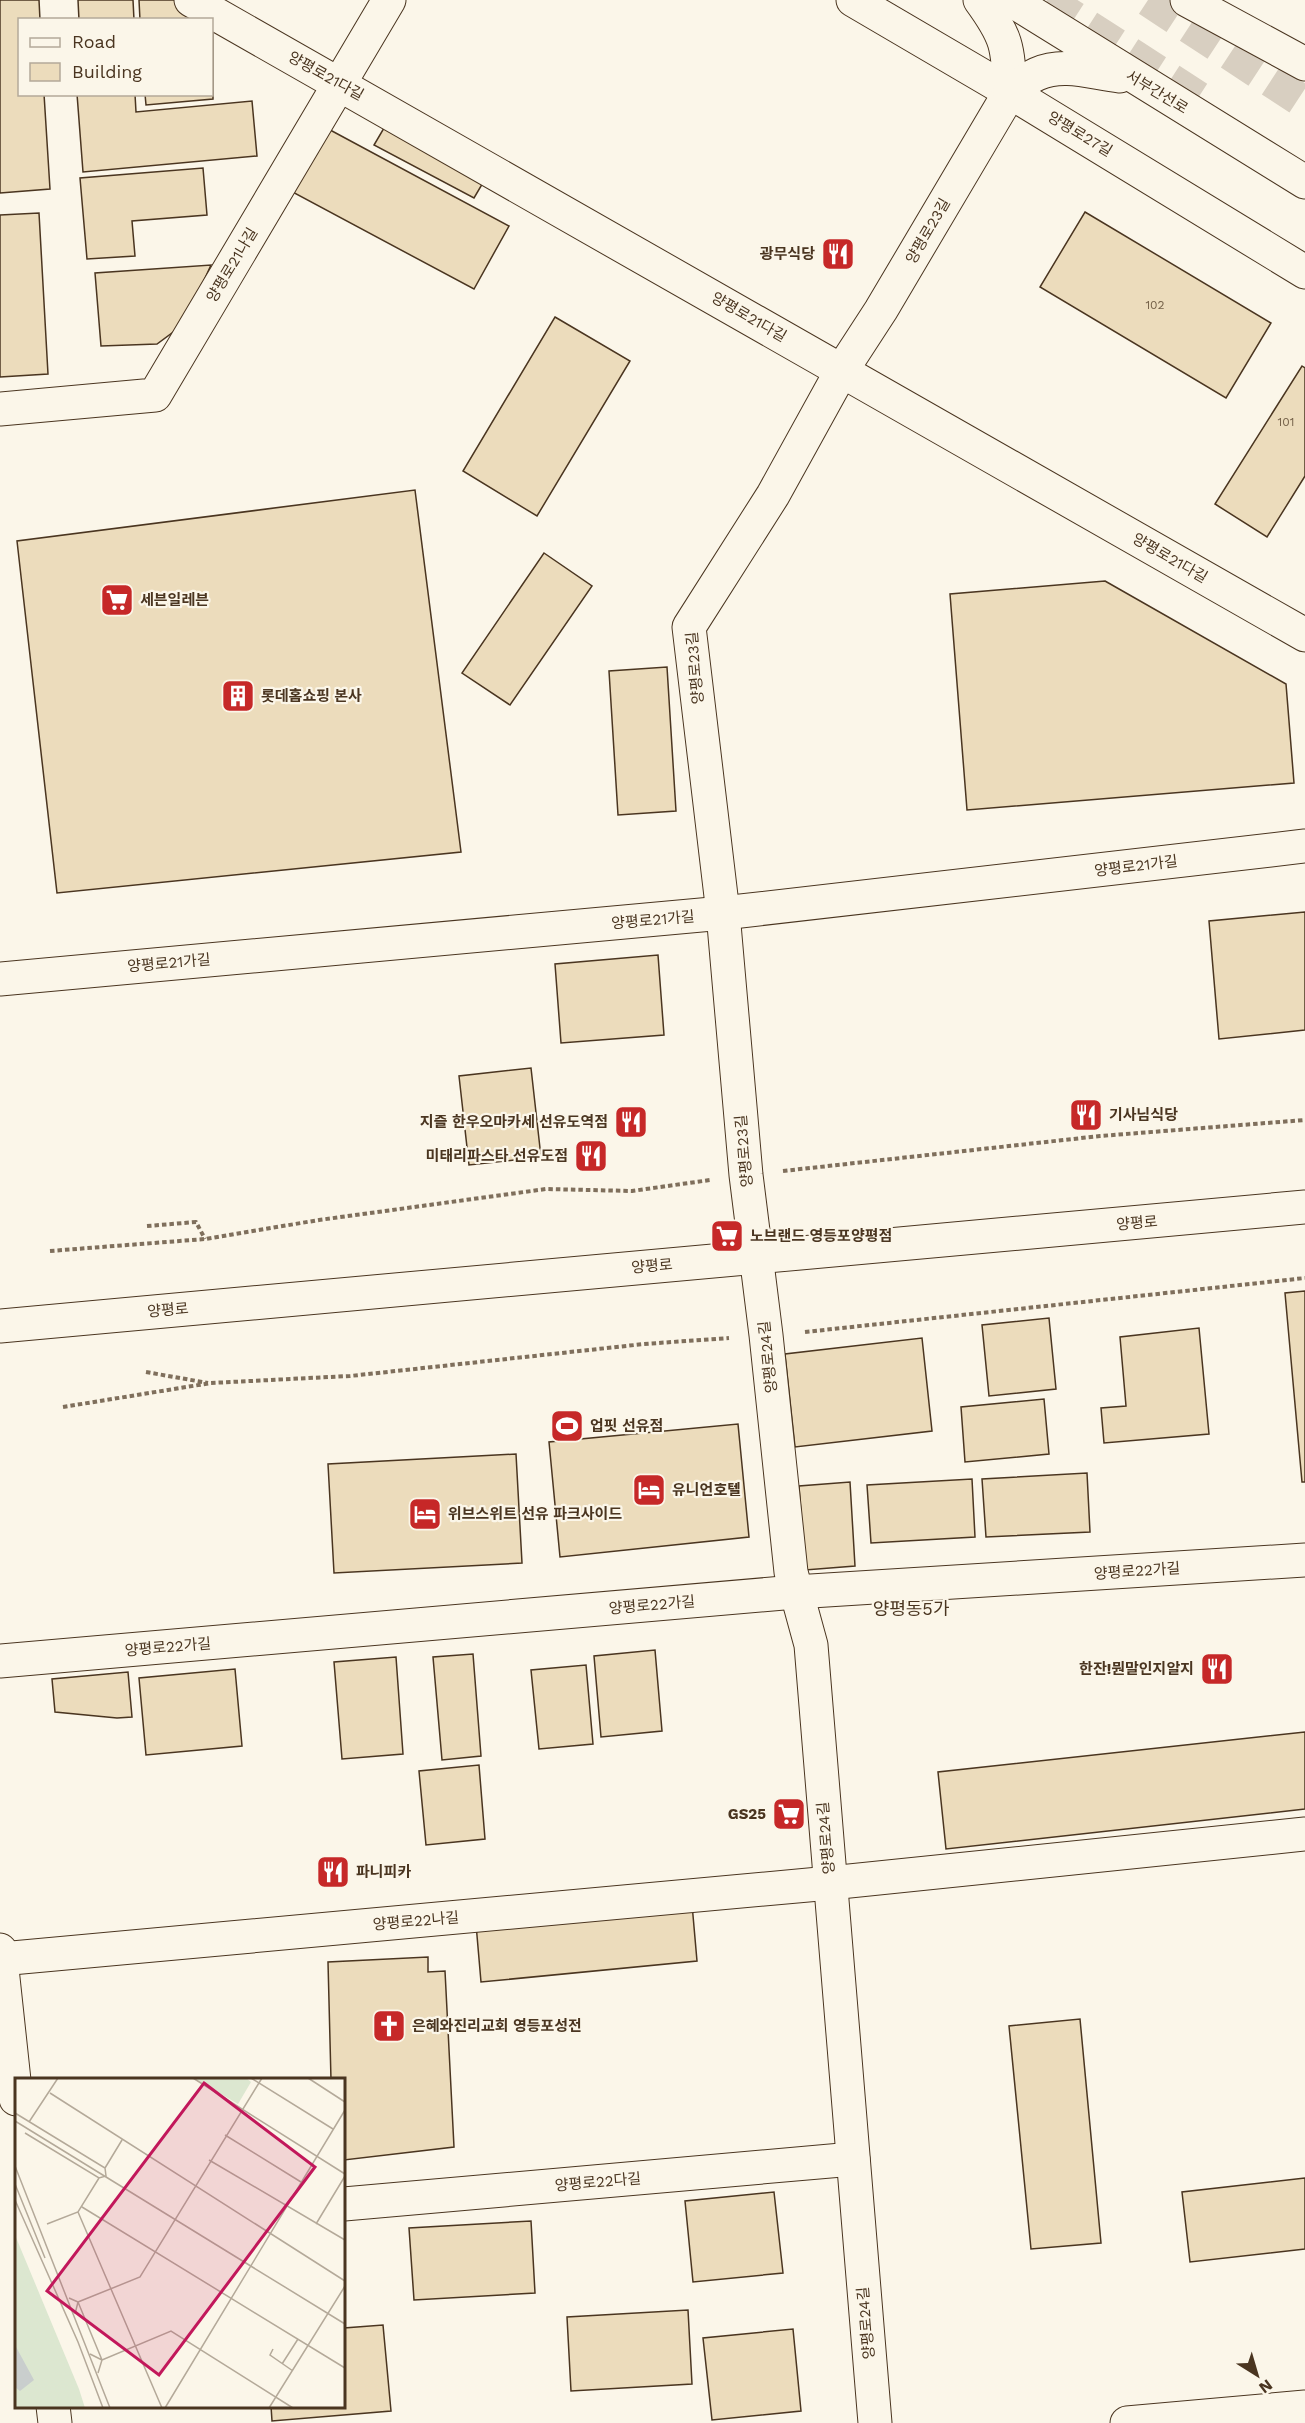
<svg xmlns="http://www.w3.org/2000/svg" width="1305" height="2423" viewBox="0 0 1305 2423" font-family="'Work Sans','Noto Sans KR',sans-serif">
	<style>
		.building { fill: #ecdcbc; stroke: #4a3520; stroke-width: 1.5 }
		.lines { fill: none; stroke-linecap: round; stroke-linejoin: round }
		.highway-tunnel { stroke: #d8cfc1; stroke-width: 33; stroke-dasharray: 33 16; stroke-linecap: butt }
		.minor-casing { stroke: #4a3520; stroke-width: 35 }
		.major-casing { stroke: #4a3520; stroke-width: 35 }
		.path { stroke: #7f6f5c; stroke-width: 4; stroke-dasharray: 4.5 3; stroke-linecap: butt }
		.minor { stroke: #fbf6e9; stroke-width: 33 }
		.major { stroke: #fbf6e9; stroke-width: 33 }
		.labels { text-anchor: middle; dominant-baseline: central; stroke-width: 4.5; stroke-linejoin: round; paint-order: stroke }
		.number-label { font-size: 12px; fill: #725f47 }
		.street-label { font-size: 15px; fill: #4a3520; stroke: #fbf6e9 }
		.poi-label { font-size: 15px; font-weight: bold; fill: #4a3520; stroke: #fbf6e9; text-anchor: start }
		.quarter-label { font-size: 18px; fill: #4a3520; stroke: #fbf6e9 }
		.inset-road { fill: none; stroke: #b4a999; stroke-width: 1.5 }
		.view { fill: #c2185b; fill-opacity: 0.15; stroke: #c2185b; stroke-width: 3 }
		.inset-edge { fill: none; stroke: #4a3520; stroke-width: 3 }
	</style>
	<rect width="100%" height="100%" fill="#fbf6e9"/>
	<g class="building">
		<path d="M0 0H39L40 20H20V94H44L50 189 0 193Z"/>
		<path d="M78 0H133L134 20H79Z"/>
		<path d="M139 0H184L213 16V99L146 105 145 94H212V20H140Z"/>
		<path d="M77 94H135L136 112 252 101 257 156 83 172Z"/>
		<path d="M319 124 509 226 474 289 285 188Z"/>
		<path d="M384 128 484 181 474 198 374 145Z"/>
		<path d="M203 168 207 215 132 221 135 256 87 259 80 178Z"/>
		<path d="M1085 212 1271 323 1226 398 1040 287Z"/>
		<path d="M39 213 48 374 0 377V215Z"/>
		<path d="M211 265 184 324 157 344 101 346 95 273Z"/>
		<path d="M555 317 630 361 537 516 463 471Z"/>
		<path d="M1302 366 1305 368V476L1267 537 1215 504Z"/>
		<path d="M415 490 461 852 57 893 17 541Z"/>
		<path d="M544 553 592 586 510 705 462 673Z"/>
		<path d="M1105 581 1286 684 1294 783 967 810 950 594Z"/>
		<path d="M667 667 676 811 618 815 609 671Z"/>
		<path d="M1305 912V1030L1219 1039 1209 921Z"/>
		<path d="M658 955 664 1035 561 1043 555 964Z"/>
		<path d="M531 1068 541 1157 469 1165 459 1076Z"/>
		<path d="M1305 1291V1482H1302L1285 1293Z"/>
		<path d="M1049 1318 1056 1389 989 1396 982 1325Z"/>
		<path d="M1199 1328 1209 1434 1104 1443 1101 1408 1126 1406 1120 1337Z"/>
		<path d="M922 1338 932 1431 795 1447 785 1354Z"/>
		<path d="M1044 1399 1049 1454 965 1462 961 1407Z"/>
		<path d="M738 1424 749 1537 560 1557 549 1442Z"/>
		<path d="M516 1454 522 1563 334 1573 328 1464Z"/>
		<path d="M1087 1473 1090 1532 986 1537 982 1479Z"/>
		<path d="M972 1479 975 1537 871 1543 867 1485Z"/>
		<path d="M850 1482 855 1566 805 1570 799 1486Z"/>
		<path d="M655 1650 662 1731 601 1737 594 1656Z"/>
		<path d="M473 1654 481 1756 442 1760 433 1657Z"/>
		<path d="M396 1657 403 1754 342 1759 334 1662Z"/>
		<path d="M586 1665 593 1744 539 1749 531 1670Z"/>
		<path d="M235 1669 242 1746 146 1755 139 1678Z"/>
		<path d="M128 1672 132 1717 117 1718 55 1712 52 1679Z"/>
		<path d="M1305 1732V1809L946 1849 938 1772Z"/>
		<path d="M479 1765 485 1839 426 1845 419 1771Z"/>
		<path d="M692 1904 697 1961 481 1982 476 1924Z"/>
		<path d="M428 1957V1972L445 1971 454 2147 344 2160V2080H331L328 1962Z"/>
		<path d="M1080 2019 1101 2243 1031 2249 1009 2026Z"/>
		<path d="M1305 2178V2249L1190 2262 1182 2192Z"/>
		<path d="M774 2192 783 2273 693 2282 685 2201Z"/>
		<path d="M531 2221 535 2293 414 2300 409 2228Z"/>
		<path d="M688 2310 692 2384 571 2391 567 2317Z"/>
		<path d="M383 2325 391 2411 272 2421 271 2406H344V2328Z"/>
		<path d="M793 2329 801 2411 712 2420 703 2338Z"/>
	</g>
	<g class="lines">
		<g class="highway-tunnel">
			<path d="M1047 0 1202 100"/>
			<path d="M1148 0 1305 103"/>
		</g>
		<defs>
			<g id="minor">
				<path d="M191 0 1305 635"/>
				<path d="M853 0 1010 92 1305 272"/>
				<path d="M0 409 155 395 389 0"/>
				<path d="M0 979 723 913 1305 846"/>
				<path d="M0 1661 795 1592 1305 1560"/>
				<path d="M0 1950 16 2099"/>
				<path d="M0 1959 830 1883 1305 1834"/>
				<path d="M344 2204 853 2159"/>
				<path d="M53 2406 55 2423"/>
				<path d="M875 2423 811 1645 791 1572 766 1335 746 1175 723 913 689 627 773 495 842 370 881 310 1010 92"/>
				<path d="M1127 2423 1305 2407"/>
			</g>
			<g id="major">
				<path d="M980 0C1007 37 1008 46 1010 92"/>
				<path d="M1011 0 1305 182"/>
				<path d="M1187 0 1305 64"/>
				<path d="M1010 92C1019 86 1028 78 1037 74 1064 62 1092 73 1120 76"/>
				<path d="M0 1326 1305 1207"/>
			</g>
		</defs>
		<use href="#minor" class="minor-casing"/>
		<use href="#major" class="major-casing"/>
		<g class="path">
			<path d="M783 1171 1100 1136 1305 1120"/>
			<path d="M147 1226 196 1222 205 1239"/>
			<path d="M50 1251 205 1239 319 1220 546 1189 632 1191 710 1180"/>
			<path d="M805 1332 1305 1278"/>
			<path d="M146 1372 208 1383"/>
			<path d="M63 1407 211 1383 350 1376 644 1344 729 1338"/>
		</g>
		<use href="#minor" class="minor"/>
		<use href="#major" class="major"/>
	</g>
	<defs>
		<symbol id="restaurant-square" viewBox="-11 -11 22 22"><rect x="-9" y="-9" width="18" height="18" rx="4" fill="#c62828" stroke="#fbf6e9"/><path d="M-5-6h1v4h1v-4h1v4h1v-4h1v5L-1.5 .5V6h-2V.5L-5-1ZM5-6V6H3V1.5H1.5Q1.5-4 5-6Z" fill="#fff"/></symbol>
		<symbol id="supermarket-square" viewBox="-11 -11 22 22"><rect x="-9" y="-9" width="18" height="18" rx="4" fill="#c62828" stroke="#fbf6e9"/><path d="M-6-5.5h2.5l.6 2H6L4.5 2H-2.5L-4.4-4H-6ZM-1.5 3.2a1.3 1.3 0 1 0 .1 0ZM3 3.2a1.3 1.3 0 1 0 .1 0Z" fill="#fff"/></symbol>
		<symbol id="building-square" viewBox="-11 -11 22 22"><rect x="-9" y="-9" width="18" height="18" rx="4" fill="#c62828" stroke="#fbf6e9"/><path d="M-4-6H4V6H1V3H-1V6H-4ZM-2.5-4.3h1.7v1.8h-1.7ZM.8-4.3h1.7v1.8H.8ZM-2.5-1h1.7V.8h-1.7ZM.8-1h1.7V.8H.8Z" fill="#fff"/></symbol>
		<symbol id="stadium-square" viewBox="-11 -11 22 22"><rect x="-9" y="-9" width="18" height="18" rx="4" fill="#c62828" stroke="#fbf6e9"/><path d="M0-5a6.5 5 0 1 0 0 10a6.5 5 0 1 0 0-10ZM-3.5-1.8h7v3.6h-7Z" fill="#fff"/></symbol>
		<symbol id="hotel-square" viewBox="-11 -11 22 22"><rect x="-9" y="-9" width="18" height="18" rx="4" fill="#c62828" stroke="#fbf6e9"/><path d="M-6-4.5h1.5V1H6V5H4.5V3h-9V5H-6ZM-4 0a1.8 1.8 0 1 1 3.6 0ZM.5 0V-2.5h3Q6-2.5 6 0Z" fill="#fff"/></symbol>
		<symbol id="church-square" viewBox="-11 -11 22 22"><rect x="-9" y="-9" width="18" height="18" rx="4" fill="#c62828" stroke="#fbf6e9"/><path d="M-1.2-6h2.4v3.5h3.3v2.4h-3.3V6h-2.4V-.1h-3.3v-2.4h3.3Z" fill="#fff"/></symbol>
	</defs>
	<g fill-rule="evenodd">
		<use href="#restaurant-square" x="819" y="235" width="38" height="38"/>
		<use href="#supermarket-square" x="98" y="581" width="38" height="38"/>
		<use href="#building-square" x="219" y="677" width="38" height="38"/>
		<use href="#restaurant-square" x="1067" y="1096" width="38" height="38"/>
		<use href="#restaurant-square" x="612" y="1103" width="38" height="38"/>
		<use href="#restaurant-square" x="572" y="1137" width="38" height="38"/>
		<use href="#supermarket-square" x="708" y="1217" width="38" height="38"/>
		<use href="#stadium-square" x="548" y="1407" width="38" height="38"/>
		<use href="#hotel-square" x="630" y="1471" width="38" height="38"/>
		<use href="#hotel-square" x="406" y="1495" width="38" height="38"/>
		<use href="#restaurant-square" x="1198" y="1650" width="38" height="38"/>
		<use href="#supermarket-square" x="770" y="1795" width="38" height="38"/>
		<use href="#restaurant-square" x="314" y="1853" width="38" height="38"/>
		<use href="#church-square" x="370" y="2007" width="38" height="38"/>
	</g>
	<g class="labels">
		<g class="number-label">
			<text x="1155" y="305">102</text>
			<text x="1286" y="422">101</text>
		</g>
		<g class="street-label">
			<text transform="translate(326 76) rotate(29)">양평로21다길</text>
			<text transform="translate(1157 92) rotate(31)">서부간선로</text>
			<text transform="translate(1080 134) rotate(31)">양평로27길</text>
			<text transform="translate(928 231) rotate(-60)">양평로23길</text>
			<text transform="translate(232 265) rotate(-59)">양평로21나길</text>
			<text transform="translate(749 317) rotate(30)">양평로21다길</text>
			<text transform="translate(1170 558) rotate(30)">양평로21다길</text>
			<text transform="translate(695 668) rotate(-95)">양평로23길</text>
			<text transform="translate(1136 866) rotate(-7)">양평로21가길</text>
			<text transform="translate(653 920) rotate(-5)">양평로21가길</text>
			<text transform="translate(169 963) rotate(-5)">양평로21가길</text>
			<text transform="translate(744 1151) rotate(-95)">양평로23길</text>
			<text transform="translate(1137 1223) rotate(-5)">양평로</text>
			<text transform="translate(652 1266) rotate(-5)">양평로</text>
			<text transform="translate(168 1310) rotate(-5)">양평로</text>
			<text transform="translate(768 1357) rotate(-96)">양평로24길</text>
			<text transform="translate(1137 1571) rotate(-4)">양평로22가길</text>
			<text transform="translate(652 1605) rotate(-5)">양평로22가길</text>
			<text transform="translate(168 1647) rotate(-5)">양평로22가길</text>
			<text transform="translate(826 1838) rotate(-95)">양평로24길</text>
			<text transform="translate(416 1921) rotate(-5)">양평로22나길</text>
			<text transform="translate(598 2182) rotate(-5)">양평로22다길</text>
			<text transform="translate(866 2323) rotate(-95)">양평로24길</text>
		</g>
		<g class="poi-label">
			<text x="815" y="254" text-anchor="end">광무식당</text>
			<text x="140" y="600">세븐일레븐</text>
			<text x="261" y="696">롯데홈쇼핑 본사</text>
			<text x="1109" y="1115">기사님식당</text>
			<text x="608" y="1122" text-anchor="end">지즐 한우오마카세 선유도역점</text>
			<text x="568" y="1156" text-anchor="end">미태리파스타 선유도점</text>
			<text x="750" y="1236">노브랜드 영등포양평점</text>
			<text x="590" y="1426">업핏 선유점</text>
			<text x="672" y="1490">유니언호텔</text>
			<text x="448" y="1514">위브스위트 선유 파크사이드</text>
			<text x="1194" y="1669" text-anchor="end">한잔!뭔말인지알지</text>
			<text x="766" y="1814" text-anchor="end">GS25</text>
			<text x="356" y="1872">파니피카</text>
			<text x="412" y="2026">은혜와진리교회 영등포성전</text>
		</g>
		<g class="quarter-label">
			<text x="911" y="1608">양평동5가</text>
		</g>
	</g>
	<g transform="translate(15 2078)">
		<rect width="330" height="330" fill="#fbf6e9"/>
		<path d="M179 0H231L236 4 223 26ZM0 157 64 311 70 330H0Z" fill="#dce7d0"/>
		<path d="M0 267 19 302 5 313 0 309Z" fill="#c9cecd"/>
		<path class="inset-road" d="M178 0 330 96M236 0 318 51M247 0 125 199 63 224 87 282 156 253 278 330M293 0 330 24M35 15 330 203M0 35 90 90 91 98 84 100 10 55M0 43 330 246M14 44 43 0M210 57 286 104M194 82 330 162M0 88 95 330M90 90 107 62M0 106 30 180M0 122 63 264 88 330M67 129 330 290M63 134 147 330M32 146 63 134 84 100M301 146 330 98M54 220 63 224 60 236M258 271 255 277 278 293M75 276 87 282 83 295M267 286 283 261M150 330 330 32M254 330 330 208"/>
		<path class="view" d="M189 5 300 89 144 297 32 213Z"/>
		<rect width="330" height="330" class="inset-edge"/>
	</g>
	<rect x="18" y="18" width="195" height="78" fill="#fbf6e9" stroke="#b4a999" stroke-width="1.5"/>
	<rect x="30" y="38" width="30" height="9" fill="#fbf6e9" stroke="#b4a999" stroke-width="1.5"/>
	<text x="72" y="48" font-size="18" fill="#4a3520">Road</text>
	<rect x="30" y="63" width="30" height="18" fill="#ecdcbc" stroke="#b4a999" stroke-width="1.5"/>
	<text x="72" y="78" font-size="18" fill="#4a3520">Building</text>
	<g transform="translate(1257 2375) rotate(143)" stroke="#fbf6e9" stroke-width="4.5" paint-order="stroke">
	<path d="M0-4.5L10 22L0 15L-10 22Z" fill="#4a3520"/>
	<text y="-9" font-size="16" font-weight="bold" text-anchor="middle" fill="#4a3520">N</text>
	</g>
</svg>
